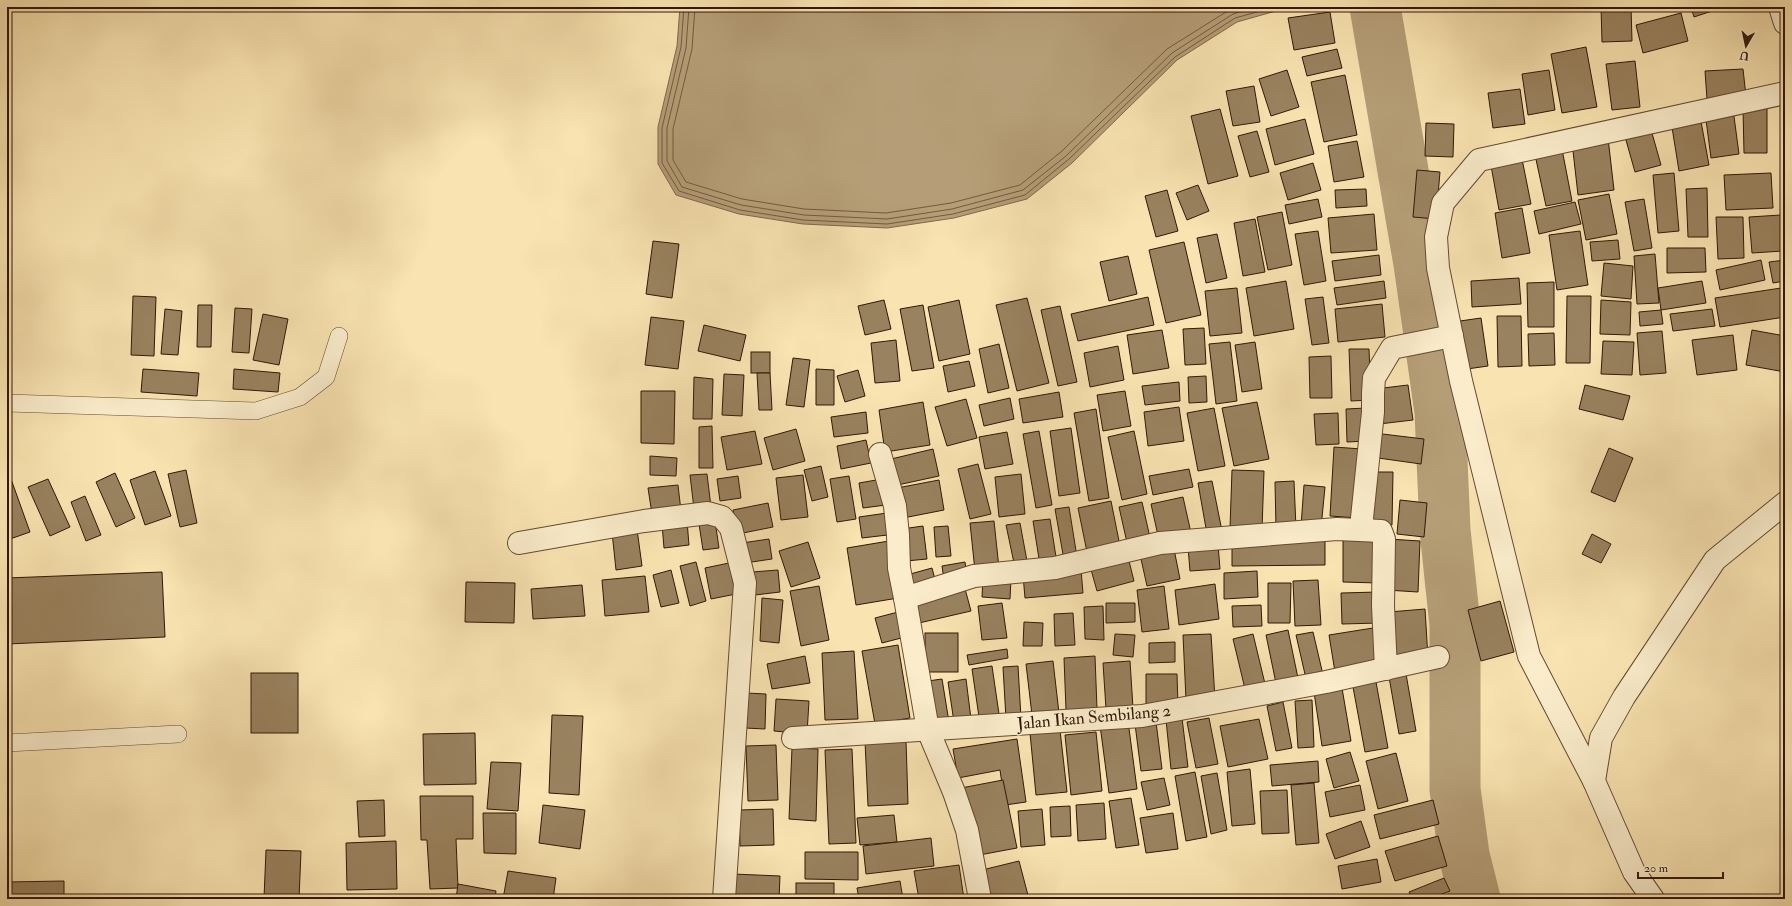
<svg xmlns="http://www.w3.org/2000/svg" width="1792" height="906" viewBox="0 0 1792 906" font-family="'IM FELL Double Pica',serif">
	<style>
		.water { fill: #b59e77; stroke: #81684a }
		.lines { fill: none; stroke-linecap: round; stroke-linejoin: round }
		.shore { stroke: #745a3f; stroke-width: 1 }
		.river { stroke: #b59e77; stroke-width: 51 }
		.building { fill: #99825f; stroke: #321707 }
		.lane-casing { stroke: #644a32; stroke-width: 18 }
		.street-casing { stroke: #644a32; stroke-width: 24 }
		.lane { stroke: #fbedcc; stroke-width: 17 }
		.street { stroke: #fbedcc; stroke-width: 22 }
		.labels { text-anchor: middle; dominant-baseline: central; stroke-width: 3; stroke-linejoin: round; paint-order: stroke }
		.street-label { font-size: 17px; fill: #321707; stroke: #fbedcc }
	</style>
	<rect width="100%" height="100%" fill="#f9e4b1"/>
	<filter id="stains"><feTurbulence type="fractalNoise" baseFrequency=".005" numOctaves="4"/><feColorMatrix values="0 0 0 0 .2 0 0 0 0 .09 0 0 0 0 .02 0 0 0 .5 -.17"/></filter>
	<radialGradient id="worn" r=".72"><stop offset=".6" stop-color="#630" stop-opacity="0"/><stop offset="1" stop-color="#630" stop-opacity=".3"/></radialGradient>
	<path class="water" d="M680 7H1290L1237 22 1177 60 1072 163 1027 199 954 218 887 228 803 224 739 214 676 195 658 164V127L677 46Z"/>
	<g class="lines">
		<g class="shore">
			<path d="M684 7 681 47 662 128V163L679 191 740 210 803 220 887 224 953 214 1025 195 1069 159 1175 57 1235 18 1275 7"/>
			<path d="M689 7 686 48 667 128V161L682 187 741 205 804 215 887 219 952 209 1023 190 1066 156 1172 53 1233 14 1256 7"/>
			<path d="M695 7 692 49 673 129V160L686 182 742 199 804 209 886 213 951 203 1020 185 1062 151 1167 49 1234 7"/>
		</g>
		<path class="river" d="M1375 7 1419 264 1440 412 1445 530 1455 625V789L1464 855 1475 899"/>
	</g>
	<g class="building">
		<path d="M1601 7H1631L1632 41 1602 42Z"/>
		<path d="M1691 7H1724L1694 17Z"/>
		<path d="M1330 12 1335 43 1294 50 1288 18Z"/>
		<path d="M1681 13 1688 41 1643 53 1636 25Z"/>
		<path d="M1586 47 1597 107 1562 113 1551 54Z"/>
		<path d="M1337 49 1342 68 1307 76 1302 57Z"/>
		<path d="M1635 61 1640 107 1612 110 1606 64Z"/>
		<path d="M1743 69 1746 96 1707 99 1705 71Z"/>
		<path d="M1287 70 1299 107 1271 116 1259 79Z"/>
		<path d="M1549 70 1555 110 1528 115 1522 74Z"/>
		<path d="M1345 75 1357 135 1324 142 1311 82Z"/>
		<path d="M1254 86 1260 122 1233 126 1226 91Z"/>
		<path d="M1520 89 1525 124 1493 128 1488 93Z"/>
		<path d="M1767 108V153H1744L1743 109Z"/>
		<path d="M1220 109 1238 176 1208 184 1191 116Z"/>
		<path d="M1733 109 1739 154 1711 158 1705 112Z"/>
		<path d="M1700 116 1709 165 1679 171 1671 121Z"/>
		<path d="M1305 119 1314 154 1275 165 1266 129Z"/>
		<path d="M1426 123 1454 124 1453 157 1425 156Z"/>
		<path d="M1650 126 1661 165 1635 172 1624 133Z"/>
		<path d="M1257 131 1269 172 1250 177 1238 136Z"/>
		<path d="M1608 138 1614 190 1578 195 1572 142Z"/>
		<path d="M1357 141 1364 177 1334 182 1328 146Z"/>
		<path d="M1561 144 1572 201 1546 206 1534 150Z"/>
		<path d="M1521 154 1531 204 1499 210 1490 160Z"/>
		<path d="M1313 163 1321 190 1288 200 1280 173Z"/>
		<path d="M1417 170 1440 172 1436 219 1413 217Z"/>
		<path d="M1674 173 1679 231 1658 233 1653 175Z"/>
		<path d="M1771 173 1773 208 1726 210 1724 175Z"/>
		<path d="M1198 185 1209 211 1187 220 1176 193Z"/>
		<path d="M1707 188 1708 237H1688L1686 189Z"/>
		<path d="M1366 189 1367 206 1336 208 1335 190Z"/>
		<path d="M1167 190 1178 231 1156 237 1145 196Z"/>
		<path d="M1609 194 1617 234 1586 240 1578 200Z"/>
		<path d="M1318 199 1322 217 1289 224 1285 205Z"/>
		<path d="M1644 199 1652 248 1634 251 1625 202Z"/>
		<path d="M1575 202 1581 224 1539 234 1534 211Z"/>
		<path d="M1522 208 1530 253 1502 258 1495 213Z"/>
		<path d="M1282 212 1292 265 1268 270 1257 217Z"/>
		<path d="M1374 214 1377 250 1331 253 1328 218Z"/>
		<path d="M1781 215 1783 251 1752 253 1749 217Z"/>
		<path d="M1716 217H1743L1744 258 1718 259Z"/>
		<path d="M1255 219 1265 272 1243 276 1234 223Z"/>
		<path d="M1318 231 1326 281 1304 285 1295 234Z"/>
		<path d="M1580 231 1588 285 1557 290 1549 235Z"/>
		<path d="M1217 234 1227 278 1206 283 1197 238Z"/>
		<path d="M1618 240 1620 259 1592 261 1590 242Z"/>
		<path d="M653 241 679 244 672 298 646 294Z"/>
		<path d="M1184 242 1201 315 1166 323 1149 250Z"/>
		<path d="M1667 248H1705L1706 272 1667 273Z"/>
		<path d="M1655 254 1659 303 1637 304 1634 256Z"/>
		<path d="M1379 255 1381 275 1335 281 1332 261Z"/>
		<path d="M1128 256 1137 294 1109 301 1100 262Z"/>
		<path d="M1761 260 1765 280 1720 290 1716 270Z"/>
		<path d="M1785 260V281L1773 283 1769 262Z"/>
		<path d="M1604 263 1633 266 1631 299 1601 296Z"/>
		<path d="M1519 278 1521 304 1472 307 1471 281Z"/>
		<path d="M1286 281 1294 329 1254 336 1246 288Z"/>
		<path d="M1384 281 1386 298 1337 305 1334 288Z"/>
		<path d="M1702 281 1706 303 1661 310 1658 288Z"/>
		<path d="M1554 282V327H1528L1527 283Z"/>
		<path d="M1237 288 1242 333 1210 336 1205 291Z"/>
		<path d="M1781 288 1785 317 1720 327 1715 298Z"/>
		<path d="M133 296 156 297 154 356 131 355Z"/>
		<path d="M1567 296H1591L1590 363H1566Z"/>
		<path d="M1148 297 1154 325 1078 341 1071 314Z"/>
		<path d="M1323 297 1329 343 1312 345 1305 299Z"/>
		<path d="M1027 298 1049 383 1017 391 996 305Z"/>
		<path d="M884 300 891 329 865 335 858 306Z"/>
		<path d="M959 300 970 354 939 361 928 307Z"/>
		<path d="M1601 300 1631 302 1630 335 1600 334Z"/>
		<path d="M1382 304 1385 337 1338 342 1335 309Z"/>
		<path d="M198 305H212L211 347H197Z"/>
		<path d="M923 305 934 368 912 371 900 309Z"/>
		<path d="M1060 306 1077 382 1058 386 1041 310Z"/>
		<path d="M235 308 252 309 249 353 232 352Z"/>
		<path d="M165 309 182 311 178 355 161 354Z"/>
		<path d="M1712 309 1715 326 1673 331 1670 314Z"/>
		<path d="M1661 310 1663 324 1640 326 1639 312Z"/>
		<path d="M263 314 288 319 279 365 253 360Z"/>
		<path d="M1497 316H1521L1522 366 1498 367Z"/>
		<path d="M651 317 684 321 678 369 645 365Z"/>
		<path d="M1481 318 1488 366 1467 369 1460 321Z"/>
		<path d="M704 325 746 335 740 361 698 351Z"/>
		<path d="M1204 328 1206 364 1185 365 1183 329Z"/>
		<path d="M1162 330 1169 368 1133 374 1127 335Z"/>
		<path d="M1752 330 1785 336V372L1746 365Z"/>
		<path d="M1662 331 1666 373 1640 375 1637 333Z"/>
		<path d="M1554 333 1555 365 1529 366 1528 334Z"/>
		<path d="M1733 335 1737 370 1697 375 1692 340Z"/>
		<path d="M896 340 900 381 875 383 871 343Z"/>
		<path d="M1603 341 1634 342 1632 375 1601 374Z"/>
		<path d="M1230 342 1237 401 1216 404 1209 344Z"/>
		<path d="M1255 342 1262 389 1242 392 1235 345Z"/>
		<path d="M999 344 1009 388 988 393 979 349Z"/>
		<path d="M1118 346 1124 380 1090 387 1084 353Z"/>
		<path d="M1349 349H1369L1371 400 1351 401Z"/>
		<rect x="751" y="352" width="19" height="21"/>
		<path d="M1331 356 1332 398H1310L1309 357Z"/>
		<path d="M793 358 810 360 804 407 786 405Z"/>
		<path d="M969 361 975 386 948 392 943 366Z"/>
		<path d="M143 369 199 373 197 396 141 392Z"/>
		<path d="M234 369 280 373 278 392 233 389Z"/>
		<path d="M816 369 834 370V405H816Z"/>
		<path d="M858 370 865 396 845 402 837 376Z"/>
		<path d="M757 373H770L772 410H759Z"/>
		<path d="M724 374 744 375 742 416 722 415Z"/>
		<path d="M1206 376 1207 402 1189 403 1188 377Z"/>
		<path d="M694 377 713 379 712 419H693Z"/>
		<path d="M1179 382 1180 401 1145 405 1142 386Z"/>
		<path d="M1408 385 1413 420 1379 424 1375 389Z"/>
		<path d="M1585 385 1630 396 1623 420 1579 409Z"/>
		<path d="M641 391H675L674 444 641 443Z"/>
		<path d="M1125 391 1131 426 1103 431 1097 395Z"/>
		<path d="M1059 392 1063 417 1023 423 1019 399Z"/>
		<path d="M1010 398 1014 419 984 426 979 405Z"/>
		<path d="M966 399 977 438 947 446 935 407Z"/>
		<path d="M923 402 930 445 885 452 879 410Z"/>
		<path d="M1257 402 1269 459 1234 466 1222 408Z"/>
		<path d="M1179 407 1184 441 1148 446 1144 412Z"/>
		<path d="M1214 408 1225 466 1198 471 1187 413Z"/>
		<path d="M1366 408 1368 441 1347 442 1346 409Z"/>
		<path d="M1096 409 1109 498 1089 501 1074 413Z"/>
		<path d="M866 412 868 433 834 437 831 417Z"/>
		<path d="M1338 413 1339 444 1316 445 1314 414Z"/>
		<path d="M712 426 713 468H699V427Z"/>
		<path d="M1071 428 1080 493 1059 496 1050 431Z"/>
		<path d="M796 429 805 461 773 470 764 438Z"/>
		<path d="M755 431 762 464 727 470 721 437Z"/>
		<path d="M1039 431 1052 505 1036 508 1023 434Z"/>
		<path d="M1134 431 1147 494 1122 500 1108 437Z"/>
		<path d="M1007 432 1013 464 985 469 979 437Z"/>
		<path d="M1374 433 1424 439 1421 464 1371 457Z"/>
		<path d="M866 440 871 463 841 469 837 446Z"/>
		<path d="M1334 447 1362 449 1358 518 1330 516Z"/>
		<path d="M1609 448 1633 458 1615 502 1591 492Z"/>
		<path d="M933 449 939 476 893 486 887 460Z"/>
		<path d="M650 456 677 458 676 476 650 475Z"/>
		<path d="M978 464 991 514 970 519 958 469Z"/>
		<path d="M821 466 828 497 812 501 804 470Z"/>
		<path d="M1189 469 1193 487 1153 495 1149 476Z"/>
		<path d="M186 470 197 523 180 527 168 474Z"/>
		<path d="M1232 470 1264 471 1262 530 1230 528Z"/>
		<path d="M155 471 171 516 145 525 130 480Z"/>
		<path d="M1369 472H1393L1392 525H1367Z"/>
		<path d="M115 473 135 518 116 527 96 482Z"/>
		<path d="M707 474 711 507 694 509 690 475Z"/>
		<path d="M1021 474 1025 514 999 517 995 477Z"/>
		<path d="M803 475 808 517 781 520 776 478Z"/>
		<path d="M738 476 741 498 720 501 717 479Z"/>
		<path d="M849 476 856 519 837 522 830 479Z"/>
		<path d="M11 479 30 532 10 539 7 531V481Z"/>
		<path d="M48 479 70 527 50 536 28 487Z"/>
		<path d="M882 479 886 505 863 508 859 483Z"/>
		<path d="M939 480 944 510 903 518 897 488Z"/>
		<path d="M1212 481 1222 531 1207 534 1198 483Z"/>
		<path d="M1294 481 1296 528 1276 529 1275 482Z"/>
		<path d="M678 485 681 511 652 514 648 488Z"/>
		<path d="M1304 485 1325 487 1321 528 1301 526Z"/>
		<path d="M85 496 101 535 86 541 71 502Z"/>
		<path d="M1183 497 1191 533 1159 540 1151 504Z"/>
		<path d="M1400 500 1427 503 1424 537 1397 534Z"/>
		<path d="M1111 501 1120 546 1087 552 1078 508Z"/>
		<path d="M1142 502 1151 542 1128 547 1119 507Z"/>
		<path d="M768 503 773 527 738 534 733 510Z"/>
		<path d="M1069 507 1077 557 1064 560 1055 509Z"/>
		<path d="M894 512 896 534 862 538 859 517Z"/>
		<path d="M1050 519 1057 563 1040 565 1033 521Z"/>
		<path d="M687 521 689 545 664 548 662 524Z"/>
		<path d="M715 521 719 548 703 550 699 524Z"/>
		<path d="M994 521 999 568 975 571 970 523Z"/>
		<path d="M1020 523 1027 561 1014 563 1006 525Z"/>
		<path d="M923 526 927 559 906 561 902 529Z"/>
		<path d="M948 526 951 556 936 557 934 527Z"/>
		<path d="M637 529 642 566 616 570 612 532Z"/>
		<path d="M1343 534 1379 535 1378 583 1343 582Z"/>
		<path d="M1592 534 1611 544 1601 563 1582 554Z"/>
		<path d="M769 539 772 559 745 563 742 543Z"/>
		<path d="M1388 539 1420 541 1418 592 1386 590Z"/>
		<path d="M889 541 898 598 856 605 847 548Z"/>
		<path d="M1232 541H1325V565L1232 566Z"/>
		<path d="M808 542 820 578 791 587 779 551Z"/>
		<path d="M1173 544 1180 579 1147 586 1139 550Z"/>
		<path d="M1218 544 1220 569 1190 571 1188 547Z"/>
		<path d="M1128 557 1134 581 1097 591 1090 566Z"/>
		<path d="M696 562 706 601 690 606 680 566Z"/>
		<path d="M965 562 967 576 944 580 942 566Z"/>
		<path d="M729 563 736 594 711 599 705 568Z"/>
		<path d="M932 568 937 587 909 595 903 576Z"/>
		<path d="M671 570 679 603 661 607 653 575Z"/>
		<path d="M778 570 780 592 755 595 752 572Z"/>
		<path d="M1081 570 1083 593 1025 598 1023 575Z"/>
		<path d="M1257 571 1258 597 1224 599V573Z"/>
		<path d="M162 572 165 637 7 644V578Z"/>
		<path d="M645 576 649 612 605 616 602 580Z"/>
		<path d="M983 577 1011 579 1010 599 982 597Z"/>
		<path d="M1318 580 1321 625 1295 626 1293 581Z"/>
		<path d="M466 582 515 583 514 623 465 622Z"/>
		<path d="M1268 583H1291L1290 623H1268Z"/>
		<path d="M1215 584 1219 619 1179 625 1175 590Z"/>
		<path d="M582 585 585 616 533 619 531 589Z"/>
		<path d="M964 585 971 611 919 623 912 598Z"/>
		<path d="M819 586 829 640 801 646 790 591Z"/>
		<path d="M1164 586 1169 629 1142 632 1137 590Z"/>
		<path d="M1378 592 1379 623 1342 624 1341 593Z"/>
		<path d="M762 598 783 600 779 643 760 641Z"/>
		<path d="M1500 601 1514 652 1481 661 1468 610Z"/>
		<path d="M1002 603 1007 638 982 640 978 606Z"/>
		<path d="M1106 603H1135V622L1106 623Z"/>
		<path d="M1261 605 1262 626 1233 627 1232 606Z"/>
		<path d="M1103 606 1104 640 1085 639 1084 607Z"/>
		<path d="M1425 609 1428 658 1393 660 1389 612Z"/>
		<path d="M902 611 909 636 882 643 875 618Z"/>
		<path d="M1073 613 1075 645 1055 646 1054 614Z"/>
		<path d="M1024 622 1043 623 1042 646H1023Z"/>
		<path d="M1373 628 1378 667 1335 672 1329 635Z"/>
		<path d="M1288 630 1299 683 1277 688 1266 635Z"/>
		<path d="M1313 632 1324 679 1307 683 1296 635Z"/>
		<rect x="925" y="633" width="33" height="39"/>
		<path d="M1115 634 1135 635 1133 657 1113 655Z"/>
		<path d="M1211 634 1215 699 1186 700 1183 635Z"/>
		<path d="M1253 634 1266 688 1246 693 1233 639Z"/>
		<path d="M1175 642V662L1149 663V643Z"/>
		<path d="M898 645 910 718 875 724 862 651Z"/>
		<path d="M1007 649 1008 658 969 665 967 655Z"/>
		<path d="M854 651 858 719 825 720 822 653Z"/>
		<path d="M805 656 810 683 772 689 767 664Z"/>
		<path d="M1095 656 1097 709 1066 710 1064 658Z"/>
		<path d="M1053 661 1059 713 1032 715 1026 664Z"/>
		<path d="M1130 661 1133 708 1106 709 1103 663Z"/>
		<path d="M992 666 999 714 979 717 972 669Z"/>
		<path d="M1018 666 1021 718 1006 719 1003 667Z"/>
		<rect x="251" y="673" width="47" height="60"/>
		<path d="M1146 674H1177L1178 706 1146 707Z"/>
		<path d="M1406 674 1416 731 1399 734 1389 677Z"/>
		<path d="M942 679 949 722 935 724 928 681Z"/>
		<path d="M966 679 971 719 954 722 948 682Z"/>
		<path d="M1376 682 1388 748 1365 752 1353 687Z"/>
		<path d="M1342 688 1351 741 1322 746 1314 692Z"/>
		<path d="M746 693 766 694 765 729 745 728Z"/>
		<path d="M776 699 809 701 807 734 774 731Z"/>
		<path d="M1312 700 1314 747 1298 748 1295 701Z"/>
		<path d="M1283 702 1292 748 1276 751 1267 706Z"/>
		<path d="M552 715 583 716 579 795 549 793Z"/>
		<path d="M1182 718 1188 767 1171 769 1166 720Z"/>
		<path d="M1209 718 1218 764 1196 768 1187 722Z"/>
		<path d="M1259 719 1268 759 1228 767 1220 726Z"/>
		<path d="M1128 721 1137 789 1109 793 1100 725Z"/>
		<path d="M1156 722 1162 769 1141 771 1135 724Z"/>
		<path d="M1060 730 1067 792 1036 795 1030 733Z"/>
		<path d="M1096 732 1102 791 1071 795 1065 735Z"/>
		<path d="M475 733 476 784 424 785 423 734Z"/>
		<path d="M1017 739 1026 802 1005 805 1000 770 958 778 953 749Z"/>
		<path d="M906 740 908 804 868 806 865 741Z"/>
		<path d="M776 745 778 800 748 801 746 746Z"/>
		<path d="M792 748 818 749 816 821 789 819Z"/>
		<path d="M852 749 856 843 829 844 825 750Z"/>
		<path d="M1350 752 1359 781 1334 788 1326 759Z"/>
		<path d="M1396 753 1408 801 1378 809 1366 761Z"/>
		<path d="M1318 761 1319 782 1272 786 1270 765Z"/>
		<path d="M491 762 521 763 518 811 487 809Z"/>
		<path d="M1250 769 1255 824 1232 826 1227 772Z"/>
		<path d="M1195 772 1207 837 1186 841 1175 776Z"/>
		<path d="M1217 773 1227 830 1211 834 1201 776Z"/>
		<path d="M1164 778 1170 805 1147 810 1141 782Z"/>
		<path d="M1003 780 1017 848 974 856 961 788Z"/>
		<path d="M1314 783 1319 843 1296 845 1291 785Z"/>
		<path d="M1360 785 1365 810 1330 817 1325 792Z"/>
		<path d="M1287 790 1289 833 1262 834 1260 791Z"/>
		<path d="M420 796H473V839H456L458 888 430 889 427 840H421Z"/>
		<path d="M1131 798 1139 845 1116 848 1109 801Z"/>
		<path d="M384 800 385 836 359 837 357 801Z"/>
		<path d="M1433 800 1439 824 1380 839 1374 815Z"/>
		<path d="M1104 803 1106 839 1078 841 1076 805Z"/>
		<path d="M543 805 585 810 580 849 539 843Z"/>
		<path d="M1070 806 1071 836 1051 837 1050 807Z"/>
		<path d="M773 809 774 845 740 846 739 810Z"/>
		<path d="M1042 809 1045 845 1021 847 1018 811Z"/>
		<path d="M483 813H516V854L484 853Z"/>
		<path d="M1173 813 1178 849 1146 853 1140 818Z"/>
		<path d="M894 815 897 842 860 845 857 818Z"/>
		<path d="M1361 821 1370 847 1335 859 1326 834Z"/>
		<path d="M1438 836 1447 866 1395 881 1385 851Z"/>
		<path d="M931 838 934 866 866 874 863 846Z"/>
		<path d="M396 841 397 889 347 890 346 843Z"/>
		<path d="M266 850 301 851 299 899 264 898Z"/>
		<path d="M805 852H858V880L805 879Z"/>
		<path d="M1377 859 1381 882 1342 889 1338 866Z"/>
		<path d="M1019 861 1029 899H985L978 871Z"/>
		<path d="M959 865 964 899H919L914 871Z"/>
		<path d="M508 871 556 878 553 899H503Z"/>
		<path d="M733 874 780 876 779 899H732Z"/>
		<path d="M1444 878 1450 891 1429 899H1412L1409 892Z"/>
		<path d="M64 881V899H7V882Z"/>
		<path d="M900 881 903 899H859L857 888Z"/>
		<rect x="796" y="883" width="38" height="16"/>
		<path d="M458 884 496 891 495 899H456Z"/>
	</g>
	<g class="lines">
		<defs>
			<g id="lane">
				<path d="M7 403 256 411 300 397 326 377 339 336"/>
				<path d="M7 743 178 734"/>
			</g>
			<g id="street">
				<path d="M1780 7 1785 23"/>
				<path d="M880 454 895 506 898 535 899 568 905 598 974 576 1055 568 1160 543 1337 529 1381 531 1384 539 1383 606 1386 669"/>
				<path d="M1363 530 1362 518 1373 412V393L1374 378 1392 348 1452 336"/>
				<path d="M519 543 644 521 708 513 722 517 731 528 745 583 724 899"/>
				<path d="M905 598 928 730 954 792 967 830 980 899"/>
				<path d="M793 738 1142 716 1326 682 1438 657"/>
				<path d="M1594 781 1529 656 1461 381 1438 268 1436 237 1443 203 1479 160 1785 93"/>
				<path d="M1653 899 1634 872 1594 781 1601 738 1624 697 1715 560 1785 503"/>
			</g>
		</defs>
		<use href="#lane" class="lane-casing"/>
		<use href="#street" class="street-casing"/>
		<use href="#lane" class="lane"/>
		<use href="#street" class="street"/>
	</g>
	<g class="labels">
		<g class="street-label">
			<text transform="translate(1094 717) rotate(-5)">Jalan Ikan Sembilang 2</text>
		</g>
	</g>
	<rect width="1792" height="906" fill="none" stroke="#f9e4b1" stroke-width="24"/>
	<rect x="8" y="8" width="1776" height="890" fill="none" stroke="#321707" stroke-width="2"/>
	<rect x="12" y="12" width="1768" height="882" fill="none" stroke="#321707"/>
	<g transform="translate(1746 46) rotate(189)" stroke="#fbedcc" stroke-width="3" paint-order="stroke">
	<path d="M0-3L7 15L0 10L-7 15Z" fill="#321707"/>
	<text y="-6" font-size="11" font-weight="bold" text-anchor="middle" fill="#321707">U</text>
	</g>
	<path d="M1638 872v6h85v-6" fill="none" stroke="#321707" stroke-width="2"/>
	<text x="1644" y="872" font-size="12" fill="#321707" stroke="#fbedcc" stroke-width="3" paint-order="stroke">20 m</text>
	<rect width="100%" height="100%" filter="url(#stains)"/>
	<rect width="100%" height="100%" fill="url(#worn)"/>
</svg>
